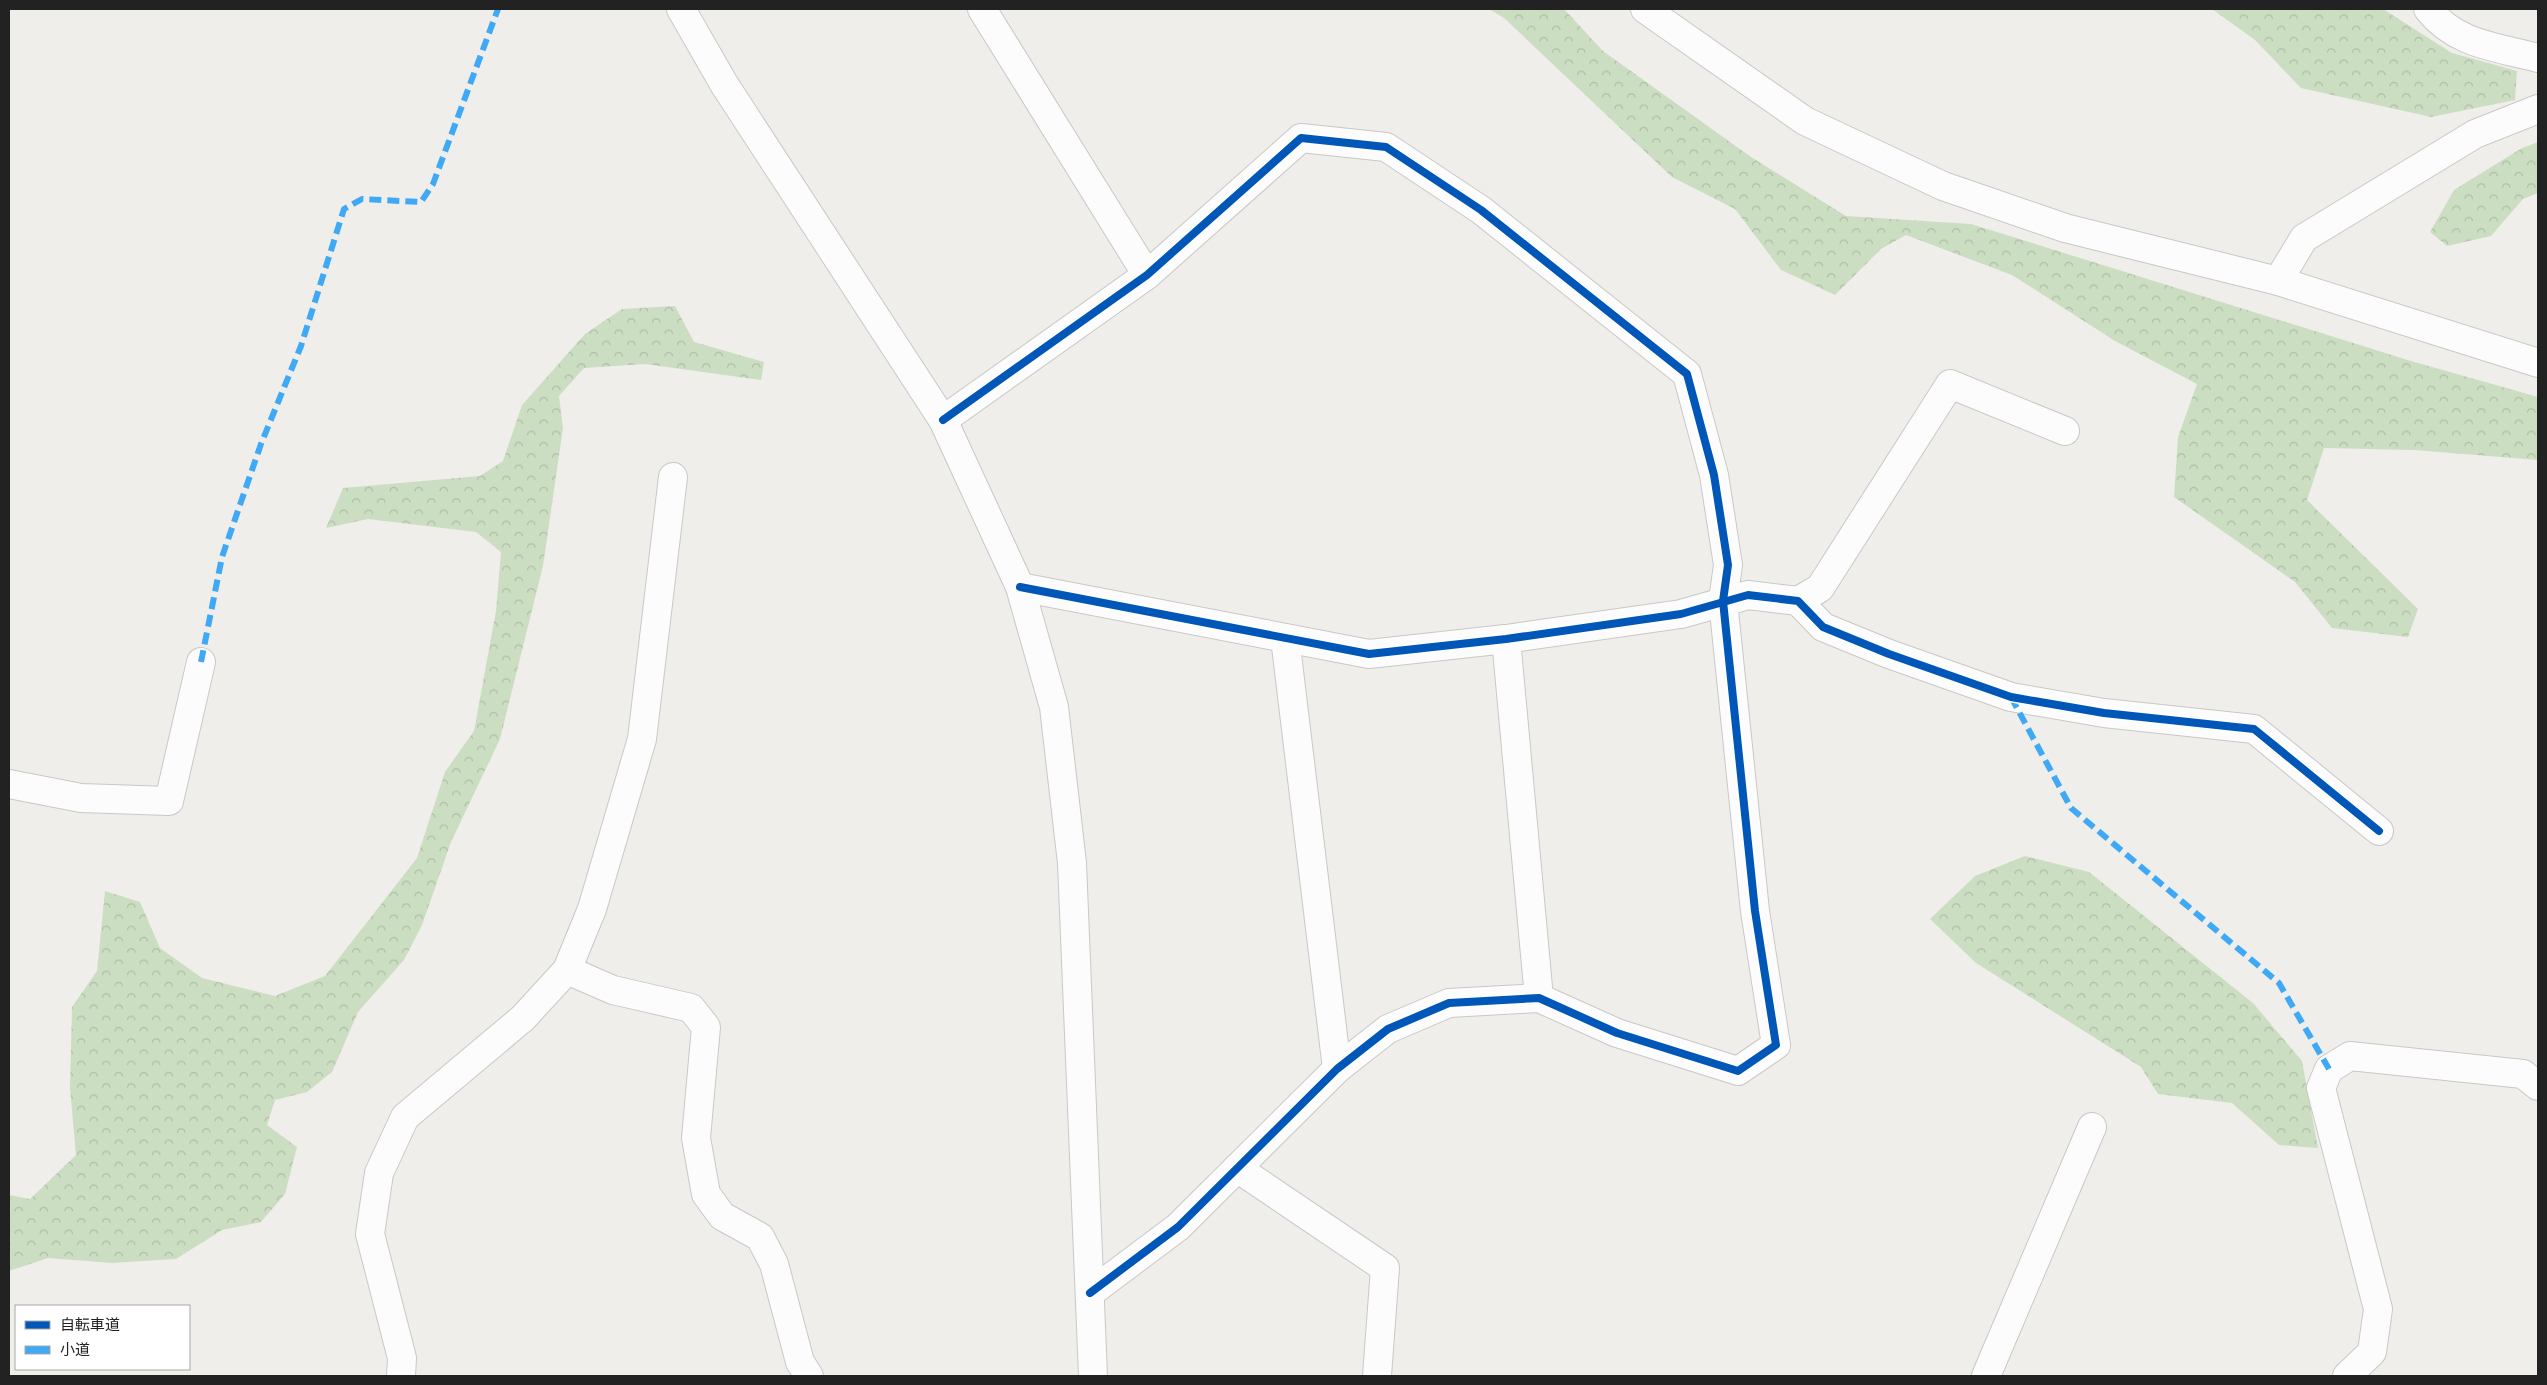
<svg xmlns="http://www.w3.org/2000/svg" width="2547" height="1385" viewBox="0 0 2547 1385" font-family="Poppins,'Noto Sans JP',sans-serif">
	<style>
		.forest { fill: url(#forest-crowns) }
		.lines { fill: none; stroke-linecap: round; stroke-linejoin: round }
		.minor-casing { stroke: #c9c8c7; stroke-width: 30 }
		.minor { stroke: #fdfcfc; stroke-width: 28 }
		.quiet { stroke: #3fa9f5; stroke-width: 6; stroke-dasharray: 12 6; stroke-linecap: butt }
		.cycleway-casing { stroke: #fff; stroke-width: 11 }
		.cycleway { stroke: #0057b8; stroke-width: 8 }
	</style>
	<defs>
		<pattern id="forest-crowns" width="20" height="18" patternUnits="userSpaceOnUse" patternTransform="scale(1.25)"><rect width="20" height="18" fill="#cbdec1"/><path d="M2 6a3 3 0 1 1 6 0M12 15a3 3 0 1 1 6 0" fill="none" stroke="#aebea6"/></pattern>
	</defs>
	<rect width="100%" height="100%" fill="#f0eeeb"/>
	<g class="forest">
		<path d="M1489 9H1564L1603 51 1751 157 1846 216 1971 224 2411 361 2538 397V460L2414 450 2324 448 2307 500 2418 609 2408 637 2332 628 2295 582 2174 497 2178 437 2197 384 2115 341 2012 275 1906 235 1881 249 1835 295 1781 270 1735 209 1672 177 1504 18Z"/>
		<path d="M2212 9H2383L2452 53 2517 71 2515 100 2431 117 2301 88 2255 40Z"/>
		<path d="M2538 142V193L2523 199 2491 236 2447 246 2430 232 2454 190 2522 148Z"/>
		<path d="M675 306 694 342 764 362 761 380 645 364 584 368 559 396 563 428 543 566 500 739 451 842 422 925 404 960 358 1012 332 1072 307 1092 275 1100 267 1125 297 1147 285 1194 261 1222 222 1230 176 1259 112 1263 48 1258 9 1271V1195L30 1199 76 1155 70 1088 72 1007 97 971 105 891 140 902 160 948 202 978 275 996 325 976 417 858 445 772 474 731 496 611 501 552 476 532 368 519 326 528 343 488 480 476 503 461 522 405 585 334 622 309Z"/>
		<path d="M2025 856 2089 872 2253 1003 2302 1061 2318 1148 2279 1145 2232 1103 2158 1094 2141 1067 1976 963 1930 919 1975 876Z"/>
	</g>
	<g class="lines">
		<defs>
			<g id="minor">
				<path d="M681 9 724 84 943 420 1020 587 1054 707 1072 863 1093 1376"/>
				<path d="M982 9 1147 275"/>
				<path d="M1645 9 1805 121 1943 186 2065 228 2278 281 2538 363"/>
				<path d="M2428 9C2456 45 2498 47 2538 58"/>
				<path d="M2278 281 2304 238 2475 134 2538 109"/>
				<path d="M943 420 1147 275 1301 138 1386 147 1481 210 1687 374 1714 475 1728 565 1723 601 1755 911 1776 1045 1738 1071 1617 1033 1539 998 1449 1003 1388 1029 1337 1069 1178 1227 1090 1293"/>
				<path d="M1020 587 1369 654 1506 639 1681 614 1748 595 1798 601 1823 627 1889 654 2011 697 2104 713 2254 729 2379 831"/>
				<path d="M1798 601 1820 588 1950 384 2065 431"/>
				<path d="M1285 638 1337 1069"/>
				<path d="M1506 639 1539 998"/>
				<path d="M9 784 81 798 169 801 201 662"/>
				<path d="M567 970 613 990 691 1008 706 1027 696 1138 706 1194 722 1216 760 1237 774 1264 800 1362 809 1376"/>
				<path d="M1237 1168 1385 1268 1377 1376"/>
				<path d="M401 1376 402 1358 370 1234 379 1173 405 1117 523 1018 567 970 592 909 642 739 673 477"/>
				<path d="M1986 1376 2092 1127"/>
				<path d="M2347 1376 2372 1352 2378 1309 2321 1088 2329 1069 2350 1056 2523 1074 2538 1086"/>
			</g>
		</defs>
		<use href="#minor" class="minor-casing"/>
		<use href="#minor" class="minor"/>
		<g class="quiet">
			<path d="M201 662 222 557 261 444 301 346 344 209 362 199 421 202 433 184 498 9"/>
			<path d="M2011 697 2071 808 2279 983 2329 1069"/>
		</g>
		<defs>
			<g id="cycleway">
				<path d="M943 420 1147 275 1301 138 1386 147 1481 210 1687 374 1714 475 1728 565 1723 601 1755 911 1776 1045 1738 1071 1617 1033 1539 998 1449 1003 1388 1029 1337 1069 1178 1227 1090 1293"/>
				<path d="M1020 587 1369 654 1506 639 1681 614 1748 595 1798 601 1823 627 1889 654 2011 697 2104 713 2254 729 2379 831"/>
			</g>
		</defs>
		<use href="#cycleway" class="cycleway-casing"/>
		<use href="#cycleway" class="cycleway"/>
	</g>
	<rect width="2547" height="1385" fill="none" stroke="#222222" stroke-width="20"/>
	<rect x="15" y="1305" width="175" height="65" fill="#ffffff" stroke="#a7a7a7"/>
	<rect x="25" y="1321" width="25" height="8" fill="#0057b8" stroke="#a7a7a7"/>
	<text x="60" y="1330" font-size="15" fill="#222222">自転車道</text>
	<rect x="25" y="1346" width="25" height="8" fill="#3fa9f5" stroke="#a7a7a7"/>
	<text x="60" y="1355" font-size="15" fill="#222222">小道</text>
</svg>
